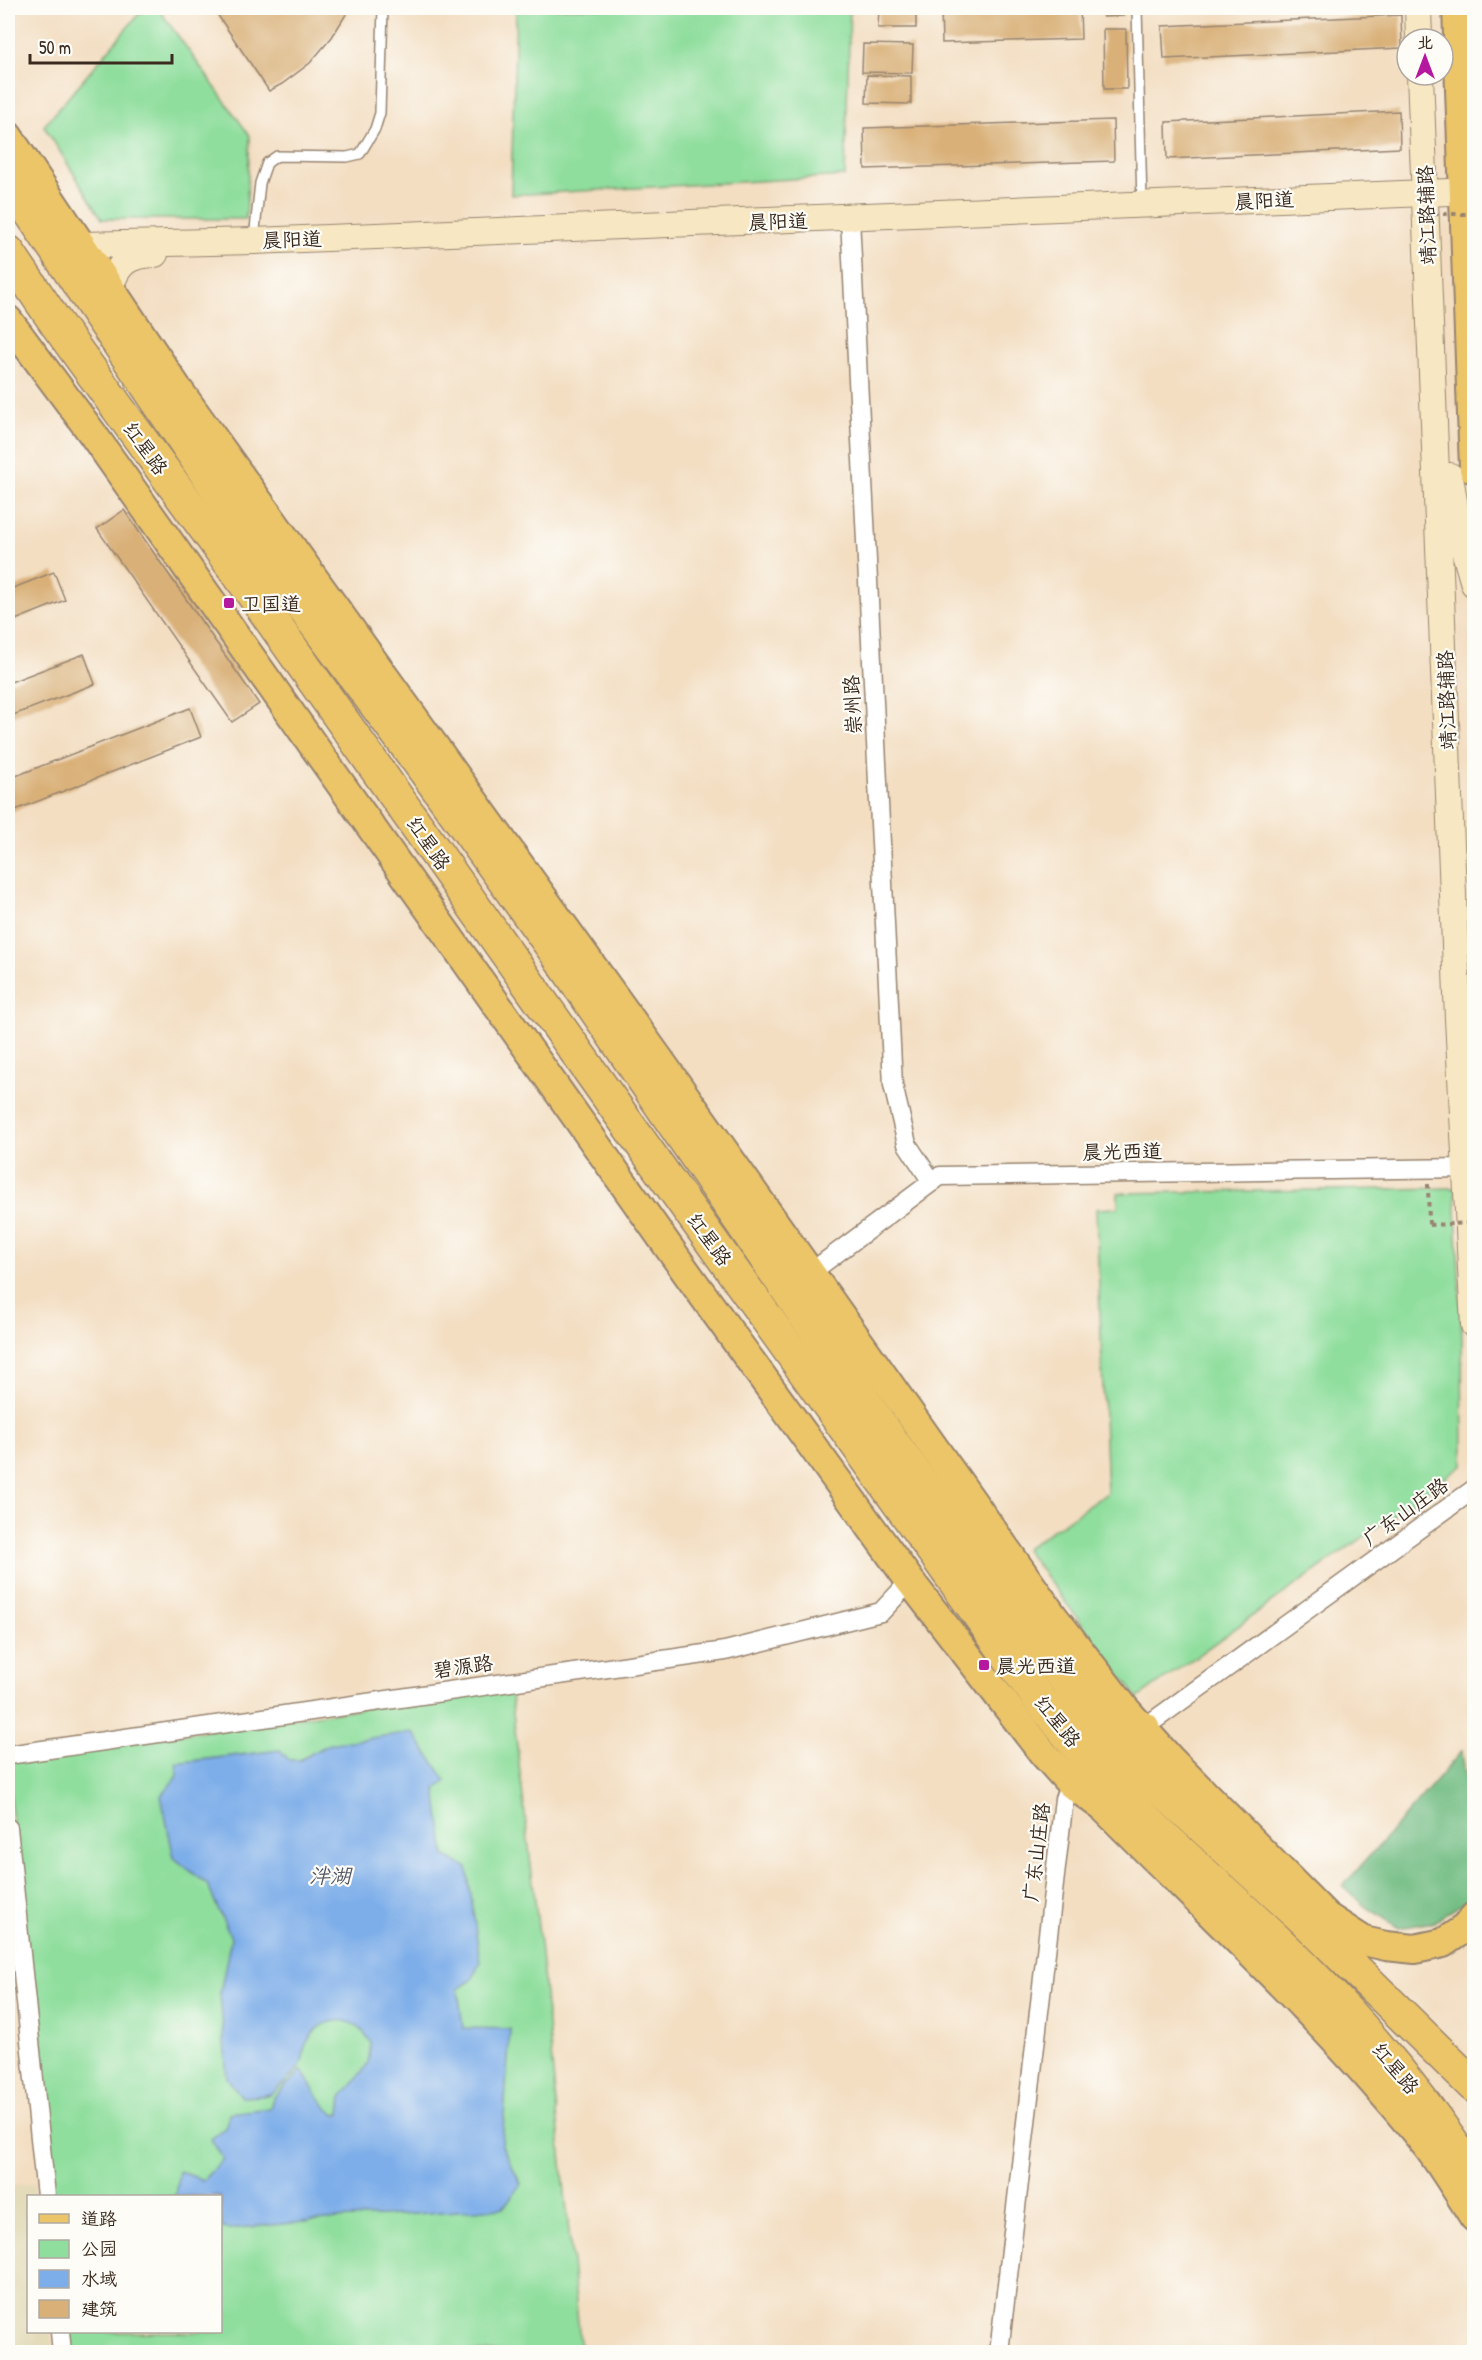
<svg xmlns="http://www.w3.org/2000/svg" width="1482" height="2360" viewBox="0 0 1482 2360" font-family="'Patrick Hand','LXGW WenKai TC',sans-serif">
	<style>
		.built { fill: #e3dbba }
		.green { fill: #8fde9d; stroke: #65845e; stroke-width: 1.5 }
		.forest { fill: #73bd84; stroke: #577451; stroke-width: 1.5 }
		.water { fill: #7eaee9; stroke: #5c6c84; stroke-width: 1.5 }
		.building { fill: #d9b078 }
		.lines { fill: none; stroke-linecap: round; stroke-linejoin: round }
		.lane-casing { stroke: #978470; stroke-width: 12 }
		.street-casing { stroke: #978470; stroke-width: 21 }
		.secondary-casing { stroke: #978470; stroke-width: 28 }
		.primary-casing { stroke: #978470; stroke-width: 32 }
		.highway-casing { stroke: #978470; stroke-width: 36 }
		.path { stroke: #978470; stroke-width: 4; stroke-dasharray: 4.5 4.5; stroke-linecap: butt }
		.lane { stroke: #fff; stroke-width: 9 }
		.street { stroke: #fff; stroke-width: 18 }
		.secondary { stroke: #f7e8c3; stroke-width: 26 }
		.primary { stroke: #ecc569; stroke-width: 28 }
		.highway { stroke: #ecc569; stroke-width: 33 }
		.path-bridge { stroke: #978470; stroke-width: 4; stroke-dasharray: 4.5 4.5; stroke-linecap: butt }
		.poi-dot { fill: #b5179e; stroke: #fdfcf7; stroke-width: 2 }
		.labels { text-anchor: middle; dominant-baseline: central; stroke-width: 4.5; stroke-linejoin: round; paint-order: stroke }
		.street-label { font-size: 20px; fill: #3b2a1e; stroke: #fdfcf7 }
		.poi-label { font-size: 20px; fill: #3b2a1e; stroke: #fdfcf7; text-anchor: start }
		.water-label { font-size: 21px; font-style: italic; fill: #525865; stroke: #fdfcf7 }
	</style>
	<rect width="100%" height="100%" fill="#fdfcf7"/>
	<filter id="ink" filterUnits="userSpaceOnUse"><feTurbulence type="fractalNoise" baseFrequency=".0167" numOctaves="2"/><feDisplacementMap in="SourceGraphic" scale="12" xChannelSelector="R" yChannelSelector="G"/><feConvolveMatrix kernelMatrix="1 2 1 2 8 2 1 2 1" color-interpolation-filters="sRGB"/></filter>
	<filter id="wash" filterUnits="userSpaceOnUse"><feTurbulence type="fractalNoise" baseFrequency=".008" numOctaves="4" result="noise"/><feDisplacementMap in="SourceGraphic" scale="24" xChannelSelector="R" yChannelSelector="G"/><feGaussianBlur stdDeviation="1.35" result="paint"/><feColorMatrix in="noise" values="0 0 0 0 0 0 0 0 0 0 0 0 0 0 0 0 0 1.4 0 .05"/><feComposite in="paint" operator="in"/></filter>
	<g filter="url(#wash)">
		<rect width="100%" height="100%" fill="#f3dec2"/>
		<path class="built" d="M34 2183 35 2196H28V2332H50L53 2352H8V2187Z"/>
		<g class="green">
			<path d="M144 8H158L250 136 246 219H102L44 126Z"/>
			<path d="M516 8H850L845 176 511 195Z"/>
			<path d="M1455 1188 1462 1338 1463 1465 1138 1698 1025 1549 1107 1493 1096 1209 1118 1208V1193Z"/>
			<path d="M510 1687 539 1934 581 2352H70L67 2332H220V2196H53L8 1777V1759Z"/>
		</g>
		<path class="forest" d="M1462 1751 1474 1844V1868L1466 1901 1434 1922 1399 1928 1362 1904 1343 1886Z"/>
		<path class="water" d="M413 1732 446 1781 436 1789 445 1857 467 1867 480 1962 472 1980 458 1989 463 2028 510 2029 502 2146 521 2184 503 2208 338 2219 227 2229 221 2227 220 2196H175L179 2171 203 2180 223 2159 211 2139 225 2128 230 2113 270 2108 273 2098 302 2070C311 2088 320 2102 335 2115L340 2114 342 2097 368 2064 371 2043C355 2013 322 2013 306 2044 303 2051 304 2060 300 2066 298 2071 274 2093 270 2094 262 2097 250 2096 242 2097L227 2078 220 1993 231 1938 207 1884 174 1858 161 1796 178 1775 176 1763 280 1750 289 1760H300L329 1744Z"/>
		<g id="blocks">
			<g class="building">
				<path d="M213 8H350L332 37 310 63 282 84 269 91Z"/>
				<path d="M879 8H916V28H878Z"/>
				<path d="M941 8H1080L1081 39 942 43Z"/>
				<path d="M1103 8H1123V16L1103 17Z"/>
				<path d="M1401 15 1402 48 1164 59 1162 26Z"/>
				<path d="M1103 29H1126L1127 89H1104Z"/>
				<path d="M863 44 913 45 912 73 862 72Z"/>
				<path d="M867 75 911 76V104L866 103Z"/>
				<path d="M1399 111 1400 148 1167 159 1166 122Z"/>
				<path d="M1113 120 1114 161 865 169 864 128Z"/>
				<path d="M124 510 259 704 232 722 97 529Z"/>
				<path d="M54 572 65 600 8 623V590Z"/>
				<path d="M84 654 95 684 8 717V683Z"/>
				<path d="M190 708 201 737 8 813V779Z"/>
			</g>
		</g>
	</g>
	<g filter="url(#ink)">
		<use href="#blocks" fill-opacity="0" stroke="#978470" stroke-width="1.5"/>
		<g class="lines">
			<defs>
				<g id="lane">
					<path d="M1137 8 1142 203"/>
					<path d="M254 239 260 183 267 163 277 156 347 157 360 154 375 129 380 113 383 8"/>
				</g>
				<g id="street">
					<path d="M850 218 893 1085 907 1144 932 1182"/>
					<path d="M810 1273 940 1176 1467 1168"/>
					<path d="M1138 1732 1474 1489"/>
					<path d="M8 1755 725 1651 881 1612 910 1581"/>
					<path d="M8 1828 46 2196"/>
					<path d="M60 2332 62 2352"/>
					<path d="M999 2352 1064 1799 1070 1783 1078 1778"/>
				</g>
				<g id="secondary">
					<path d="M1418 8 1419 39"/>
					<path d="M1420 75 1458 1019 1474 1325"/>
					<path d="M82 245 254 241 1474 191"/>
					<path d="M110 288C118 262 129 255 155 254"/>
					<path d="M1450 476 1459 532 1474 584"/>
				</g>
				<g id="primary">
					<path d="M1457 8 1474 469"/>
					<path d="M8 136 177 388 656 1055 1053 1616 1126 1710 1170 1759 1327 1917 1364 1941 1386 1946 1415 1949 1443 1943 1465 1928 1474 1917"/>
					<path d="M8 320 92 433 689 1276 910 1581 1043 1753 1070 1783 1104 1808C1213 1917 1329 2024 1426 2145 1444 2168 1458 2193 1474 2217"/>
				</g>
				<g id="highway">
					<path d="M8 179 238 520 418 761 561 959 892 1442 1093 1717 1150 1779 1305 1920 1474 2086"/>
					<path d="M8 252 56 323 248 587 619 1112 1040 1700C1069 1736 1098 1773 1132 1806 1189 1863 1252 1914 1308 1971 1370 2033 1426 2101 1474 2175"/>
					<path d="M1093 1717 1143 1728"/>
				</g>
			</defs>
			<use href="#lane" class="lane-casing"/>
			<use href="#street" class="street-casing"/>
			<use href="#secondary" class="secondary-casing"/>
			<use href="#primary" class="primary-casing"/>
			<use href="#highway" class="highway-casing"/>
			<path class="path" d="M1428 1184 1429 1225"/>
			<use href="#lane" class="lane"/>
			<use href="#street" class="street"/>
			<use href="#secondary" class="secondary"/>
			<use href="#primary" class="primary"/>
			<use href="#highway" class="highway"/>
			<g class="path-bridge">
				<path d="M1434 214H1474"/>
				<path d="M1429 1225 1474 1223"/>
			</g>
		</g>
	</g>
	<g class="poi-dot">
		<rect x="223" y="597" width="12" height="12" rx="3"/>
		<rect x="978" y="1659" width="12" height="12" rx="3"/>
	</g>
	<g class="labels">
		<g class="street-label">
			<text transform="translate(1264 200) rotate(-3)">晨阳道</text>
			<text transform="translate(1426 215) rotate(-92)">靖江路辅路</text>
			<text transform="translate(778 221) rotate(-2)">晨阳道</text>
			<text transform="translate(292 239) rotate(-2)">晨阳道</text>
			<text transform="translate(146 448) rotate(54)">红星路</text>
			<text transform="translate(1446 700) rotate(-92)">靖江路辅路</text>
			<text transform="translate(852 705) rotate(-93)">崇州路</text>
			<text transform="translate(429 843) rotate(55)">红星路</text>
			<text transform="translate(1122 1151) rotate(-1)">晨光西道</text>
			<text transform="translate(710 1239) rotate(54)">红星路</text>
			<text transform="translate(1405 1511) rotate(-36)">广东山庄路</text>
			<text transform="translate(463 1666) rotate(-8)">碧源路</text>
			<text transform="translate(1058 1721) rotate(51)">红星路</text>
			<text transform="translate(1036 1852) rotate(-83)">广东山庄路</text>
			<text transform="translate(1396 2068) rotate(50)">红星路</text>
		</g>
		<g class="poi-label">
			<text x="241" y="603">卫国道</text>
			<text x="996" y="1665">晨光西道</text>
		</g>
		<g class="water-label">
			<text x="330" y="1875">泮湖</text>
		</g>
	</g>
	<rect width="1482" height="2360" fill="none" stroke="#fdfcf7" stroke-width="30"/>
	<rect x="27" y="2195" width="195" height="138" fill="#fdfcf7" stroke="#afa8a0" stroke-width="1.5"/>
	<rect x="39" y="2214" width="30" height="9" fill="#ecc569" stroke="#afa8a0" stroke-width="1.5"/>
	<text x="81" y="2225" font-size="18" fill="#3b2a1e">道路</text>
	<rect x="39" y="2240" width="30" height="18" fill="#8fde9d" stroke="#afa8a0" stroke-width="1.5"/>
	<text x="81" y="2255" font-size="18" fill="#3b2a1e">公园</text>
	<rect x="39" y="2270" width="30" height="18" fill="#7eaee9" stroke="#afa8a0" stroke-width="1.5"/>
	<text x="81" y="2285" font-size="18" fill="#3b2a1e">水域</text>
	<rect x="39" y="2300" width="30" height="18" fill="#d9b078" stroke="#afa8a0" stroke-width="1.5"/>
	<text x="81" y="2315" font-size="18" fill="#3b2a1e">建筑</text>
	<g transform="translate(1425 57)"><circle r="28" fill="#fdfcf7" stroke="#afa8a0" stroke-width="1.5"/>
	<path d="M0-4.5L10 22L0 15L-10 22Z" fill="#b5179e"/>
	<text y="-9" font-size="16" font-weight="bold" text-anchor="middle" fill="#3b2a1e">北</text>
	</g>
	<path d="M30 54v9h142v-9" fill="none" stroke="#3b2a1e" stroke-width="3"/>
	<text x="39" y="54" font-size="18" fill="#3b2a1e" stroke="#fdfcf7" stroke-width="4.5" paint-order="stroke">50 m</text>
</svg>
